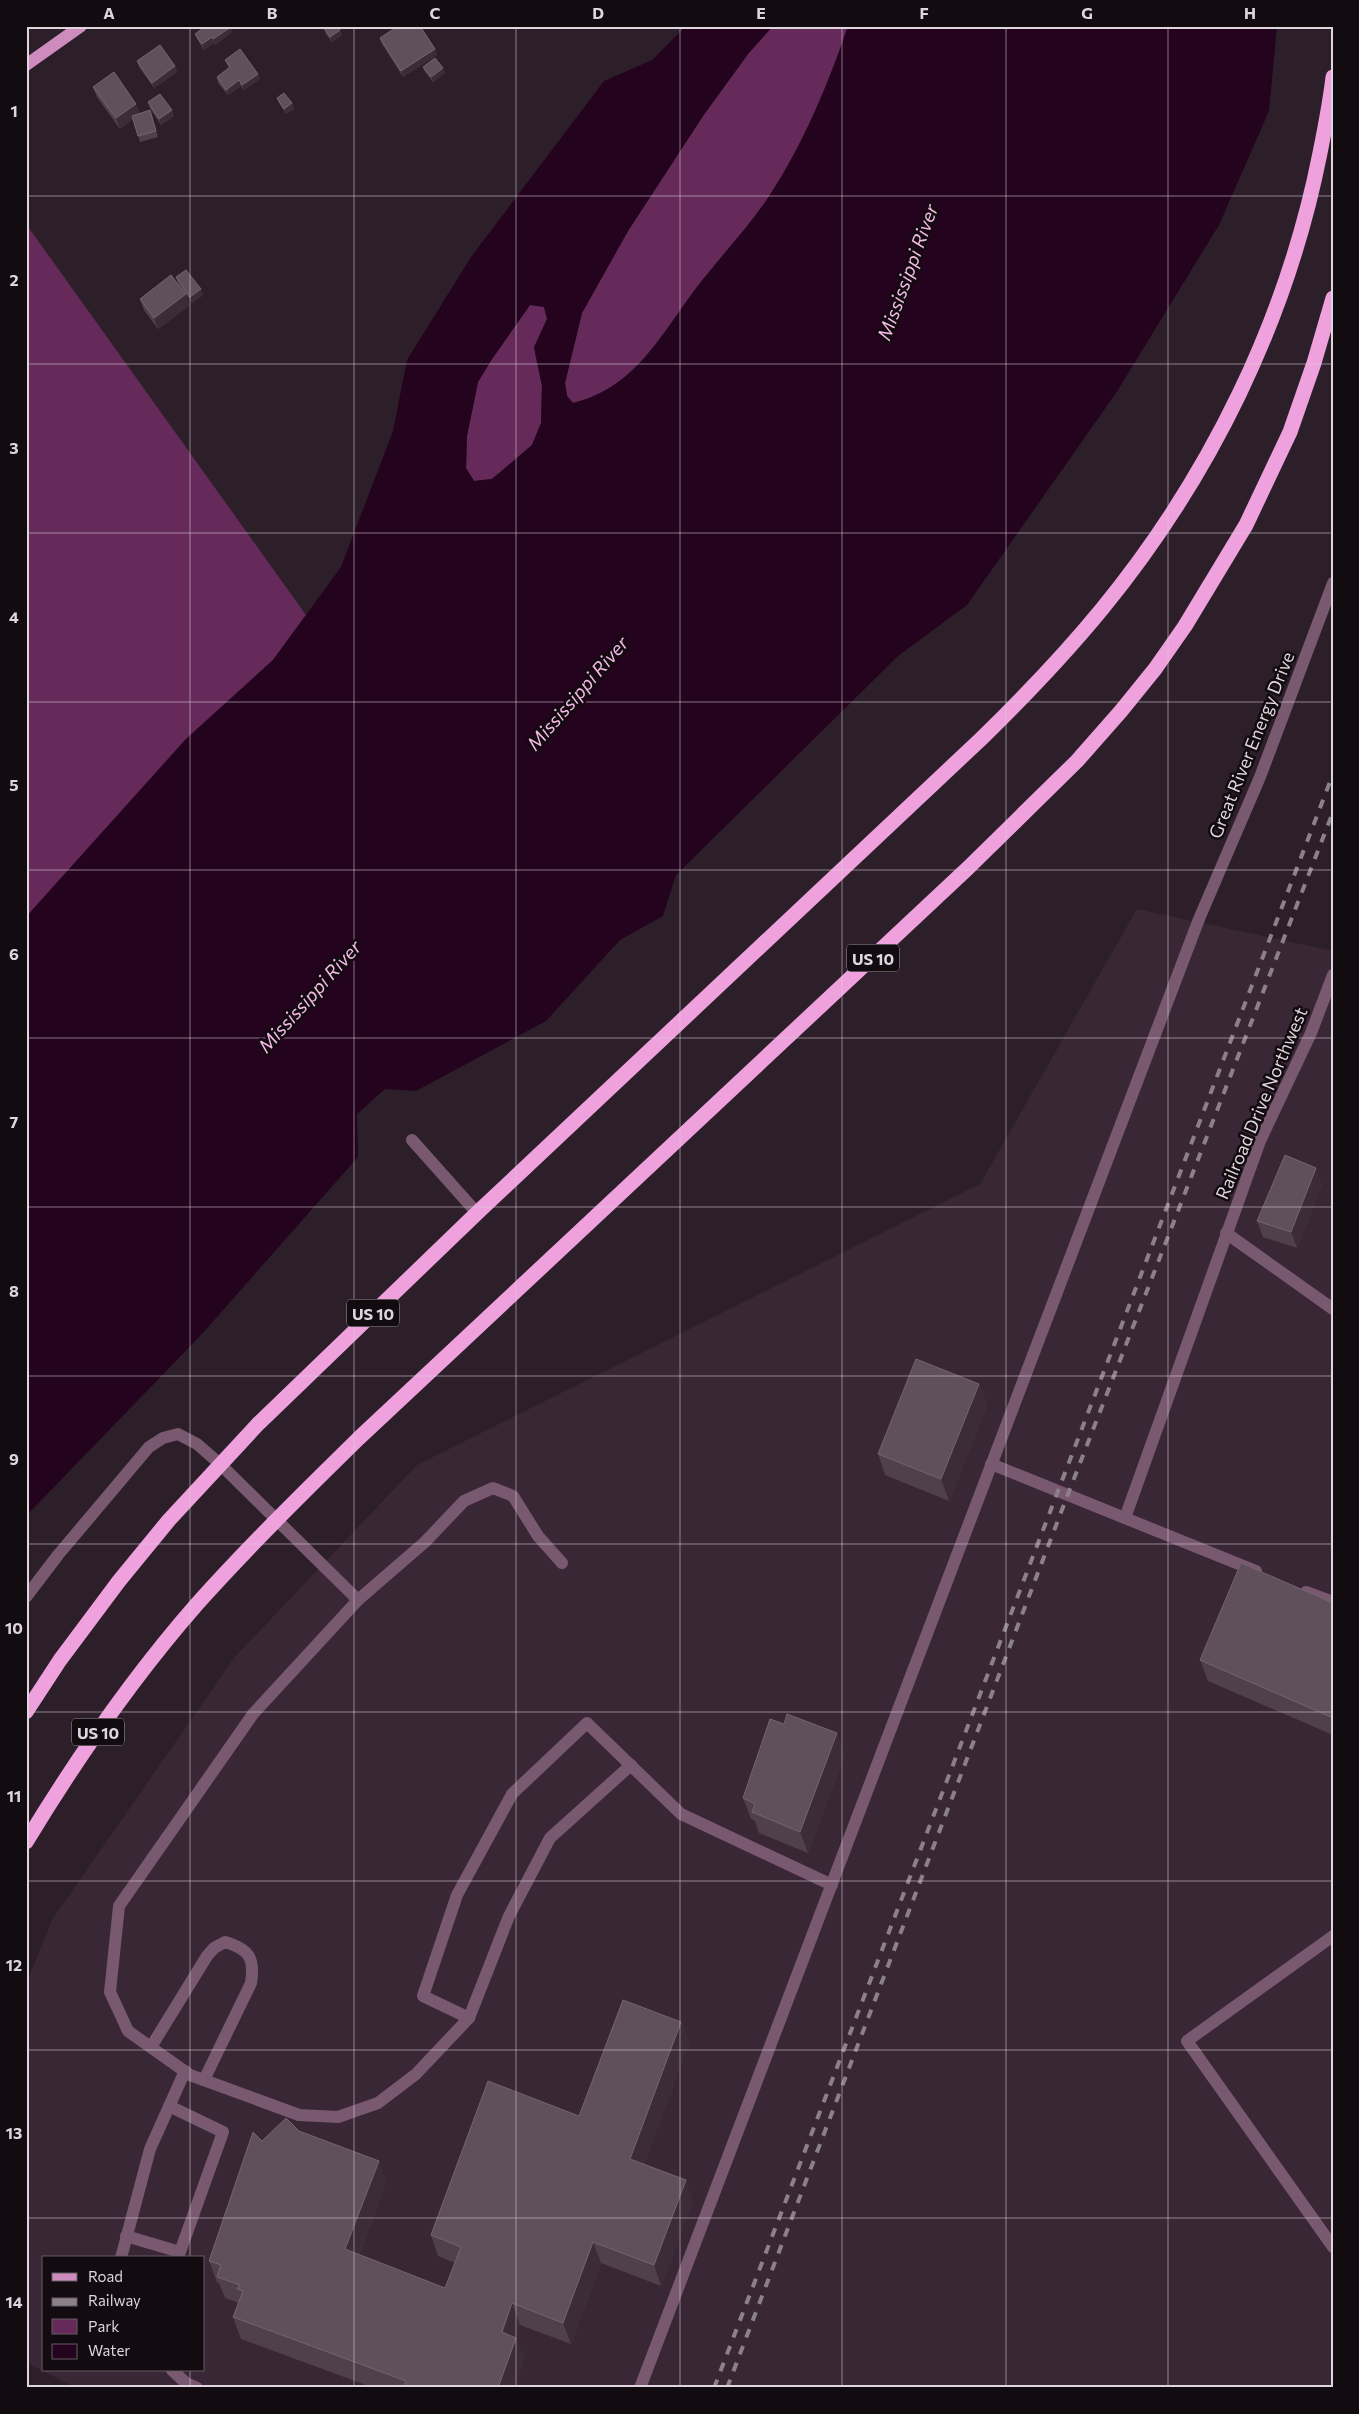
<svg xmlns="http://www.w3.org/2000/svg" width="1359" height="2414" viewBox="0 0 1359 2414" font-family="Commissioner,sans-serif">
	<style>
		.built { fill: #3a2735; fill-rule: evenodd }
		.green { fill: #662a5a }
		.water { fill: #24031e; fill-rule: evenodd }
		.lines { fill: none; stroke-linecap: round; stroke-linejoin: round }
		.minor { stroke: #785970; stroke-width: 12 }
		.major { stroke: #cd8cbd; stroke-width: 12 }
		.highway { stroke: #eea1dc; stroke-width: 15 }
		.rail { stroke: #8c8189; stroke-width: 4; stroke-dasharray: 9 9; stroke-linecap: butt }
		.wall { fill: #50404c }
		.shaded-wall { fill: #3b2c38 }
		.building { fill: #5f505b; stroke: #736570 }
		.grid { fill: none; stroke: #dfd5dc; stroke-width: 1; stroke-opacity: 0.55 }
		.labels { text-anchor: middle; dominant-baseline: central; stroke-width: 5; stroke-linejoin: round; paint-order: stroke }
		.shield { fill: #120b10; stroke: #a2989f; stroke-width: 1 }
		.shield-label { font-size: 16px; font-weight: bold; fill: #dfd5dc }
		.street-label { font-size: 18px; fill: #dfd5dc; stroke: #120b10 }
		.water-label { font-size: 19px; font-style: italic; fill: #f4b9e5; stroke: #120b10 }
		.neatline { fill: none; stroke: #dfd5dc; stroke-width: 2 }
		.grid-label { font-size: 16px; text-anchor: middle; font-weight: bold; fill: #dfd5dc }
	</style>
	<rect width="100%" height="100%" fill="#2d1f2a"/>
	<path class="built" d="M1137 909 1333 951V2388H76L26 2362V1985L52 1920 234 1658 417 1465 980 1184ZM44 2258H204V2370H44Z"/>
	<g class="green">
		<path d="M773 26H848C828 85 803 145 768 198 747 229 720 257 697 287 667 326 644 370 599 395 591 399 581 401 573 403L567 396 565 383 582 313 628 231 703 116 748 54Z"/>
		<path d="M26 224 306 615 273 660 186 739 26 917Z"/>
		<path d="M530 305 544 307 547 319 534 348 542 386 541 423 532 445 492 479 474 481 466 468 467 436 478 382 492 359Z"/>
	</g>
	<path class="water" d="M686 26H773L748 54 703 116 628 231 582 313 565 383 567 396 573 403C638 386 660 336 697 287 720 257 747 229 768 198 803 145 828 85 848 26H1277L1269 111 1219 225 1116 393 967 605 898 656 676 875 663 916 620 940 546 1021 416 1091 385 1089 357 1114 358 1157 201 1335 26 1516V917L186 739 273 660 341 567 393 431 407 360 471 257 604 81 652 60ZM530 305 544 307 547 319 534 347 542 386 541 423 532 445 492 479 474 481 466 468 467 436 478 382 492 359Z"/>
	<g class="lines">
		<g class="minor">
			<path d="M412 1140 477 1213"/>
			<path d="M1226 1233 1333 1309"/>
			<path d="M991 1464 1256 1571"/>
			<path d="M1125 1518 1260 1141 1311 1033 1333 975"/>
			<path d="M562 1563 538 1536 513 1496 493 1488 464 1501 425 1542 358 1600 253 1714 119 1906 110 1992 128 2031 190 2075 299 2115 338 2117 378 2103 416 2074 469 2018 423 1996 457 1895 512 1794 587 1723 681 1814 832 1885"/>
			<path d="M1306 1592 1333 1602"/>
			<path d="M26 1597 58 1555 149 1447 163 1438 178 1434 197 1444 220 1464 358 1600"/>
			<path d="M1333 1936 1187 2041 1333 2247"/>
			<path d="M469 2018 509 1916 550 1838 631 1765"/>
			<path d="M151 2047 207 1956 214 1948 225 1942C249 1949 255 1958 251 1983L204 2080"/>
			<path d="M126 2236 180 2252 223 2132 169 2106"/>
			<path d="M121 2258 150 2149 185 2071"/>
			<path d="M172 2370 186 2383 197 2388"/>
			<path d="M640 2388 1199 919 1260 777 1333 583"/>
		</g>
		<path class="major" d="M26 65 81 26"/>
		<g class="highway">
			<path d="M26 1712 60 1660 119 1581 169 1520 258 1424 477 1213 982 738C1024 697 1065 654 1102 609 1210 477 1287 320 1320 153 1325 128 1330 103 1333 77"/>
			<path d="M26 1842C77 1758 133 1677 197 1604 249 1546 304 1492 359 1438L968 868 1077 761 1121 711 1155 669 1185 626 1246 525 1290 432 1314 363 1333 298"/>
		</g>
		<g class="rail">
			<path d="M714 2388 1333 774"/>
			<path d="M727 2388 1068 1494 1333 812"/>
		</g>
	</g>
	<g class="wall">
		<path d="M324 28 342 35 332 42 326 34Z"/>
		<path d="M232 32 215 45 214 43 204 50 197 39 195 34Z"/>
		<path d="M380 38 435 49 437 55 403 77 382 44Z"/>
		<path d="M225 60 258 74 260 79 244 90 241 86 228 95 218 83 217 77 229 68Z"/>
		<path d="M137 61 175 66 177 72 154 88 139 67Z"/>
		<path d="M423 67 445 73 433 82 425 72Z"/>
		<path d="M93 87 140 113 152 116 158 137 140 142 133 119 120 129 97 97Z"/>
		<path d="M277 98 292 103 294 109 286 114 279 103Z"/>
		<path d="M148 102 174 116 161 125 150 108Z"/>
		<path d="M176 277 203 295 192 303 178 283Z"/>
		<path d="M140 299 190 305 158 329 144 310Z"/>
		<path d="M1322 1184 1297 1248 1263 1237 1257 1221Z"/>
		<path d="M979 1384 987 1405 949 1501 885 1475 878 1454Z"/>
		<path d="M1333 1603V1735L1208 1681 1200 1660Z"/>
		<path d="M845 1754 808 1853 759 1833 755 1821 751 1819 743 1798Z"/>
		<path d="M681 2022 689 2043 644 2164 693 2201 661 2286 601 2263 571 2344 520 2325 515 2338H516L524 2359 514 2388H374L241 2339 233 2317 239 2303 225 2298 219 2283 217 2282 209 2261 262 2141 299 2131 386 2182 359 2255 445 2288 455 2263 438 2256 431 2235 579 2116Z"/>
	</g>
	<g class="shaded-wall">
		<path d="M231 27 232 32 215 45 213 39Z"/>
		<path d="M340 30 342 35 332 42 330 37Z"/>
		<path d="M212 37 214 43 204 50 202 44Z"/>
		<path d="M435 49 437 55 403 77 401 71Z"/>
		<path d="M175 66 177 72 154 88 152 83Z"/>
		<path d="M443 68 445 73 433 82 431 77Z"/>
		<path d="M258 74 260 79 244 90 242 85Z"/>
		<path d="M239 80 241 86 228 95 226 90Z"/>
		<path d="M292 103 294 109 286 114 284 109Z"/>
		<path d="M136 104 140 114 120 129 116 118Z"/>
		<path d="M172 110 174 116 161 125 159 119Z"/>
		<path d="M201 289 203 295 192 303 190 297Z"/>
		<path d="M186 294 190 305 158 329 154 318Z"/>
		<path d="M1316 1168 1322 1184 1297 1248 1291 1232Z"/>
		<path d="M979 1384 987 1405 949 1501 941 1479Z"/>
		<path d="M837 1733 845 1754 808 1853 800 1832Z"/>
		<path d="M681 2022 689 2043 638 2180 630 2159Z"/>
		<path d="M379 2161 386 2182 353 2270 345 2249Z"/>
		<path d="M686 2180 693 2201 661 2286 654 2265Z"/>
		<path d="M593 2242 601 2263 571 2344 563 2323Z"/>
		<path d="M512 2303 520 2325 509 2354 502 2332Z"/>
		<path d="M516 2338 524 2359 514 2388H498Z"/>
	</g>
	<g class="building">
		<path d="M206 26H230L231 27 213 39 212 37 202 44 195 34Z"/>
		<path d="M326 26H338L340 30 330 37 324 28Z"/>
		<path d="M398 26H420L435 49 401 71 380 38Z"/>
		<path d="M160 45 175 66 152 83 137 61Z"/>
		<path d="M240 49 258 74 242 85 239 80 226 90 217 77 230 67 225 60Z"/>
		<path d="M435 58 443 68 431 77 423 67Z"/>
		<path d="M114 72 136 104 116 118 93 87Z"/>
		<path d="M284 93 292 103 284 109 277 98Z"/>
		<path d="M160 94 172 110 159 119 148 102Z"/>
		<path d="M150 110 156 131 138 136 132 116Z"/>
		<path d="M186 270 201 289 190 297 176 277Z"/>
		<path d="M171 275 186 294 154 318 140 299Z"/>
		<path d="M1285 1155 1316 1168 1291 1232 1257 1221Z"/>
		<path d="M916 1359 979 1384 941 1479 878 1454Z"/>
		<path d="M1241 1563 1333 1603V1718L1200 1660Z"/>
		<path d="M787 1714 837 1733 800 1832 752 1812 755 1804 743 1798 770 1719 784 1724Z"/>
		<path d="M623 2000 681 2022 630 2159 686 2180 654 2265 593 2242 563 2323 512 2303 502 2332 516 2338 498 2388H403L406 2381 233 2317 243 2291 237 2289 240 2285 217 2277 221 2265 209 2261 253 2132 262 2141 286 2118 299 2131 379 2161 345 2249 445 2288 461 2247 431 2235 488 2081 579 2116Z"/>
	</g>
	<path class="grid" d="M190 26V2258M354 26V2388M516 26V2388M680 26V2388M842 26V2388M1006 26V2388M1168 26V2388M26 196H1333M26 364H1333M26 533H1333M26 702H1333M26 870H1333M26 1038H1333M26 1207H1333M26 1376H1333M26 1544H1333M26 1712H1333M26 1881H1333M26 2050H1333M26 2218H1333M190 2370V2388"/>
	<g class="labels">
		<g class="shield">
			<rect x="847" y="944.5" width="52" height="27" rx="4"/>
			<rect x="347" y="1299.5" width="52" height="27" rx="4"/>
			<rect x="72" y="1718.5" width="52" height="27" rx="4"/>
		</g>
		<g class="shield-label">
			<text x="873" y="958">US 10</text>
			<text x="373" y="1313">US 10</text>
			<text x="98" y="1732">US 10</text>
		</g>
		<g class="street-label">
			<text transform="translate(1251 745) rotate(-68)">Great River Energy Drive</text>
			<text transform="translate(1261 1103) rotate(-67)">Railroad Drive Northwest</text>
		</g>
		<g class="water-label">
			<text transform="translate(907 272) rotate(-70)">Mississippi River</text>
			<text transform="translate(577 693) rotate(-49)">Mississippi River</text>
			<text transform="translate(309 996) rotate(-48)">Mississippi River</text>
		</g>
	</g>
	<rect width="1359" height="2414" fill="none" stroke="#120b10" stroke-width="55"/>
	<rect x="42" y="2256" width="162" height="115" fill="#120b10" stroke="#645c62"/>
	<rect x="52" y="2273" width="25" height="8" fill="#cd8cbd" stroke="#645c62"/>
	<text x="88" y="2282" font-size="15" fill="#dfd5dc">Road</text>
	<rect x="52" y="2298" width="25" height="8" fill="#8c8189" stroke="#645c62"/>
	<text x="88" y="2306" font-size="15" fill="#dfd5dc">Railway</text>
	<rect x="52" y="2319" width="25" height="15" fill="#662a5a" stroke="#645c62"/>
	<text x="88" y="2332" font-size="15" fill="#dfd5dc">Park</text>
	<rect x="52" y="2344" width="25" height="15" fill="#24031e" stroke="#645c62"/>
	<text x="88" y="2356" font-size="15" fill="#dfd5dc">Water</text>
	<rect x="28" y="28" width="1304" height="2358" class="neatline"/>
	<g class="grid-label">
		<text x="109" y="19">A</text>
		<text x="272" y="19">B</text>
		<text x="435" y="19">C</text>
		<text x="598" y="19">D</text>
		<text x="761" y="19">E</text>
		<text x="924" y="19">F</text>
		<text x="1087" y="19">G</text>
		<text x="1250" y="19">H</text>
		<text x="14" y="117">1</text>
		<text x="14" y="286">2</text>
		<text x="14" y="454">3</text>
		<text x="14" y="623">4</text>
		<text x="14" y="791">5</text>
		<text x="14" y="960">6</text>
		<text x="14" y="1128">7</text>
		<text x="14" y="1297">8</text>
		<text x="14" y="1465">9</text>
		<text x="14" y="1634">10</text>
		<text x="14" y="1802">11</text>
		<text x="14" y="1971">12</text>
		<text x="14" y="2139">13</text>
		<text x="14" y="2308">14</text>
	</g>
</svg>
